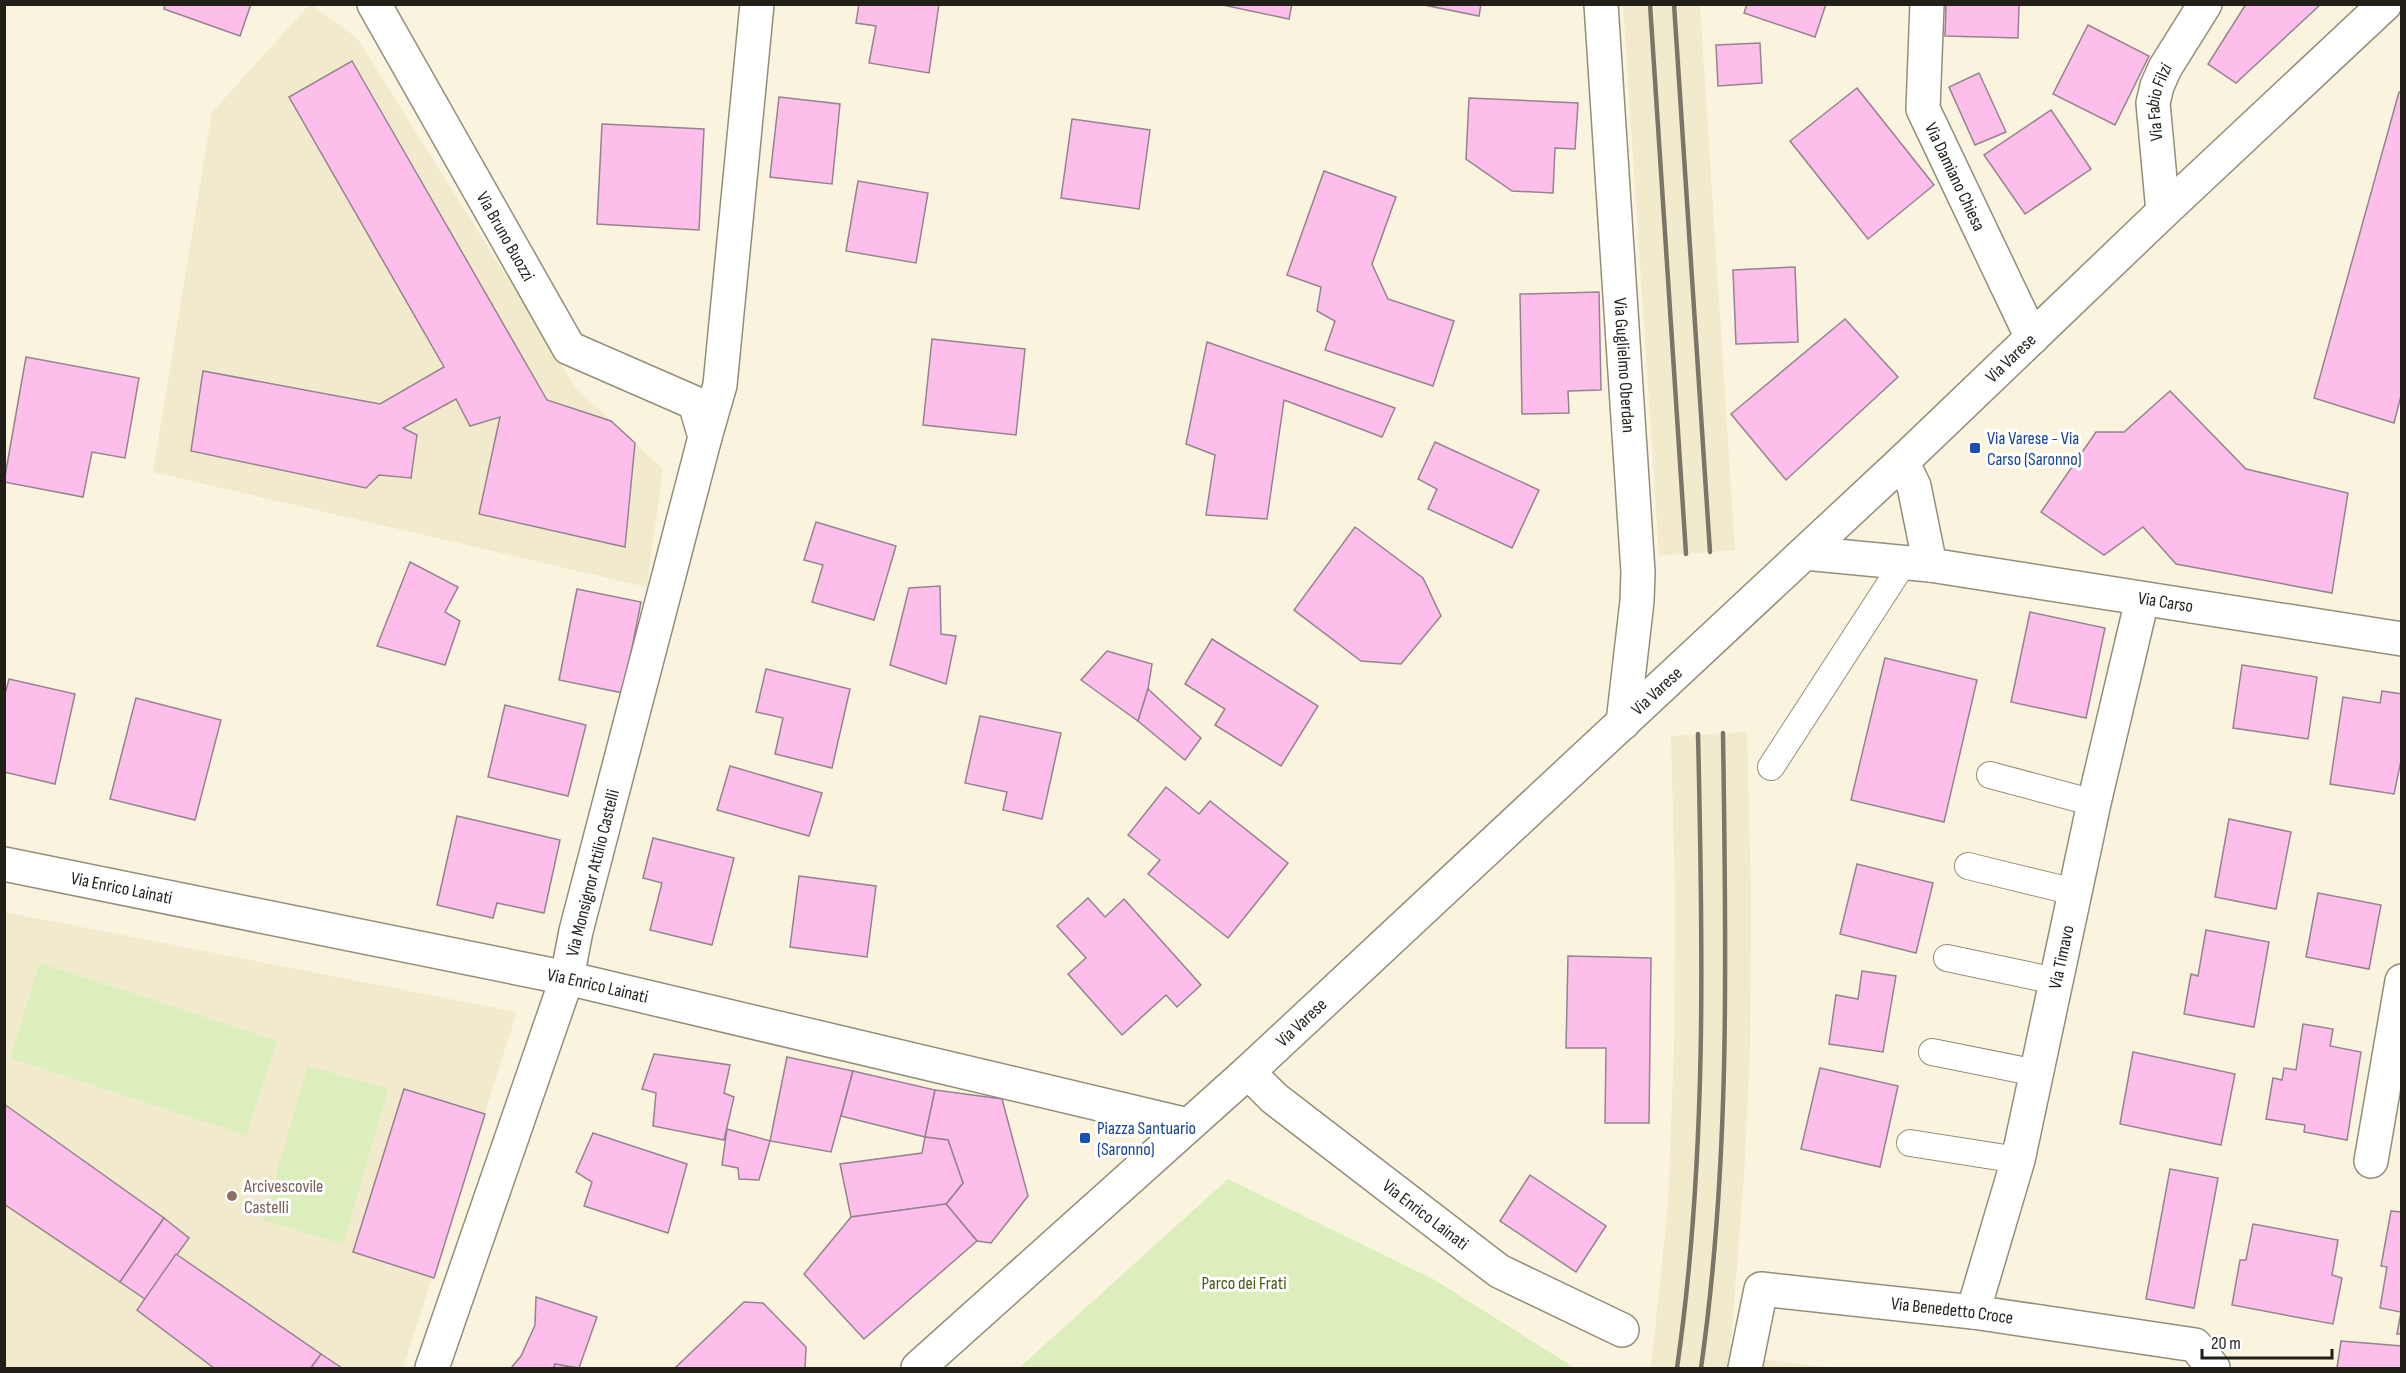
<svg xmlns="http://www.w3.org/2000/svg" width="2406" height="1373" viewBox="0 0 2406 1373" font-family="'Sofia Sans Condensed',sans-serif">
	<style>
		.built { fill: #f1eacd }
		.green { fill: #dbeebb }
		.building { fill: #febeeb; stroke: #958390; stroke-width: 1.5 }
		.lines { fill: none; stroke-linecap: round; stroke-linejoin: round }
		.lane-casing { stroke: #938e7b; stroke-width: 28 }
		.street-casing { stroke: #938e7b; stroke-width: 36 }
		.lane { stroke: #fff; stroke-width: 26 }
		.street { stroke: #fff; stroke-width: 33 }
		.rail { stroke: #797569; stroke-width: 4.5 }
		.transit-dot { fill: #1a4fb4; stroke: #fff; stroke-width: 2 }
		.education-dot { fill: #8d6e63; stroke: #fff; stroke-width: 2 }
		.labels { text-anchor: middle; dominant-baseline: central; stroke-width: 6; stroke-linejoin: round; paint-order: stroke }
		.street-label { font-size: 18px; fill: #211f18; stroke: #fff }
		.transit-label { font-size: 18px; fill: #164399; stroke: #fff; text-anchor: start }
		.education-label { font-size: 18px; fill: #785e54; stroke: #fff; text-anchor: start }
		.park-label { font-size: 18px; fill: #475b12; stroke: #fff }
	</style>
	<rect width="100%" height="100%" fill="#faf4df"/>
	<g class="built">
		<path d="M310 4 357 38 576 388 663 469 647 587 153 472 212 112Z"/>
		<path d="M1623 5H1700L1735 550 1659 556Z"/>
		<path d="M1747 732 1751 893 1750 1052 1744 1175 1730 1356 1837 1368H1651L1668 1205 1674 1050 1675 893 1671 736Z"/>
		<path d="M4 912 517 1012 403 1368H5Z"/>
	</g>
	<g class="green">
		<path d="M40 963 277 1041 246 1135 10 1058Z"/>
		<path d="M308 1066 388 1089 343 1244 263 1220Z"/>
		<path d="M1228 1179 1433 1279 1575 1368H1019Z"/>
	</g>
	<g class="building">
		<path d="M165 4H251L240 36 164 9Z"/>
		<path d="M859 4H939L929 73 869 63 876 26 856 23Z"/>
		<path d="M1218 4H1292L1289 19Z"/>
		<path d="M1419 4H1481L1479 16Z"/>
		<path d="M1747 4H1826L1815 37 1744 13Z"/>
		<path d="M1946 4H2019L2018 38 1945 36Z"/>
		<path d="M2246 4H2321L2236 83 2208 64Z"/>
		<path d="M2088 25 2149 56 2115 125 2053 94Z"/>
		<path d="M1760 43 1762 83 1718 86 1716 45Z"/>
		<path d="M352 61 547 400 611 421 635 443 625 547 479 514 500 417 470 426 456 399 403 428 417 435 411 478 379 475 366 488 191 451 203 371 380 404 444 367 289 97Z"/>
		<path d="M1979 73 2006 132 1975 145 1949 87Z"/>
		<path d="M1857 88 1934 185 1868 239 1790 141Z"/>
		<path d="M2399 92H2402V392L2394 423 2314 398Z"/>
		<path d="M779 97 840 104 832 184 770 177Z"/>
		<path d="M1469 98 1578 103 1575 149 1555 148 1553 193 1512 191 1466 159Z"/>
		<path d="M2051 110 2091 169 2025 214 1984 155Z"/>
		<path d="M1072 119 1150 130 1139 209 1061 198Z"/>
		<path d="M602 124 704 129 699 230 597 224Z"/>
		<path d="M1324 171 1396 197 1372 264 1388 299 1454 321 1433 386 1325 350 1335 321 1317 311 1321 287 1287 275Z"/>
		<path d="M858 181 928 193 916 263 846 251Z"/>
		<path d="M1795 267 1798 342 1736 344 1733 270Z"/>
		<path d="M1599 292 1601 390 1568 391 1569 413 1522 414 1520 294Z"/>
		<path d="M1845 319 1898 377 1786 480 1731 414Z"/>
		<path d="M932 339 1025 349 1016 435 923 425Z"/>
		<path d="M1207 342 1395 408 1382 437 1284 400 1267 519 1206 515 1215 455 1186 444Z"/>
		<path d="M26 357 139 378 125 458 92 452 83 497 4 482Z"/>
		<path d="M2170 391 2246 469 2348 493 2332 593 2176 564 2143 527 2104 555 2041 512 2096 432H2124Z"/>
		<path d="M1435 442 1539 490 1512 548 1428 509 1437 489 1418 479Z"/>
		<path d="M816 522 896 546 874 620 812 602 823 565 804 560Z"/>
		<path d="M1355 527 1423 578 1441 616 1401 664 1361 661 1294 610Z"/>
		<path d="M410 562 458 587 445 612 460 621 445 665 377 646Z"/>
		<path d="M940 586 941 634 956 636 946 684 890 665 909 588Z"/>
		<path d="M577 589 641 602 623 693 559 680Z"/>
		<path d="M2030 612 2105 628 2086 718 2011 702Z"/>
		<path d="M1212 639 1318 706 1281 766 1215 725 1225 709 1185 684Z"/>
		<path d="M1107 651 1152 664 1148 689 1138 721 1081 680Z"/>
		<path d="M1885 658 1977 680 1944 822 1851 800Z"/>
		<path d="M2242 665 2317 677 2308 739 2233 728Z"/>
		<path d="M766 669 850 689 832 768 775 754 783 718 756 712Z"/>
		<path d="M9 679 75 694 55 784 4 772V698Z"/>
		<path d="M1148 689 1201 738 1185 760 1138 721Z"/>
		<path d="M2382 691 2402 694V756L2394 794 2330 784 2343 697 2380 703Z"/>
		<path d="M136 698 221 720 195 820 110 799Z"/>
		<path d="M505 705 586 725 568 796 488 777Z"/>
		<path d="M980 716 1061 733 1042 819 1003 810 1007 792 965 783Z"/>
		<path d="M730 766 822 793 809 836 717 810Z"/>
		<path d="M1166 787 1199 814 1210 801 1288 863 1228 938 1148 874 1160 860 1128 835Z"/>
		<path d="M457 816 560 840 544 913 497 903 493 918 437 905Z"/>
		<path d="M2229 819 2291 832 2276 909 2215 897Z"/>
		<path d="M653 838 734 858 712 945 650 930 662 883 643 878Z"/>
		<path d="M1857 864 1933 883 1916 953 1840 934Z"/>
		<path d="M799 876 876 886 867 957 790 947Z"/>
		<path d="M2318 893 2381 905 2369 969 2306 957Z"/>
		<path d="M1088 898 1105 917 1124 899 1201 985 1177 1007 1166 995 1122 1035 1068 974 1086 958 1057 926Z"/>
		<path d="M2206 930 2269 942 2254 1027 2184 1014 2191 974 2198 976Z"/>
		<path d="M1568 956 1651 958 1649 1123H1605L1606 1048H1566Z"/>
		<path d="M1862 971 1896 976 1883 1052 1829 1044 1836 995 1858 999Z"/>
		<path d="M2303 1024 2333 1029 2330 1046 2361 1052 2347 1140 2304 1132 2305 1125 2266 1119 2273 1078 2282 1080 2284 1068 2296 1070Z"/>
		<path d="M2133 1052 2235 1074 2221 1145 2120 1124Z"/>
		<path d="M654 1054 730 1065 724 1093 734 1097 724 1140 653 1126 656 1093 642 1089Z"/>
		<path d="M787 1057 853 1071 831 1152 770 1141Z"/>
		<path d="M1820 1068 1898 1086 1880 1167 1801 1149Z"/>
		<path d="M853 1071 935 1090 925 1137 841 1116Z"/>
		<path d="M404 1089 485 1114 434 1278 353 1252Z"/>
		<path d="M935 1090 1002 1099 1028 1196 991 1243 977 1241 946 1204 963 1183 948 1140 925 1137Z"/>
		<path d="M4 1104 164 1218 120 1282 4 1204Z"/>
		<path d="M727 1129 770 1141 759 1180 739 1179 738 1168 722 1165Z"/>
		<path d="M593 1133 687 1164 668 1233 584 1206 592 1182 576 1172Z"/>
		<path d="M925 1137 948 1140 963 1183 946 1204 851 1217 840 1164 922 1153Z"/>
		<path d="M2170 1169 2218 1178 2194 1308 2146 1299Z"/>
		<path d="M1530 1175 1606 1226 1576 1272 1500 1221Z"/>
		<path d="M946 1204 977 1241 864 1339 804 1274 851 1217Z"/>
		<path d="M2391 1211 2402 1212V1334H2397L2401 1312 2380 1308 2387 1267 2381 1266Z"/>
		<path d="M164 1218 189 1238 145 1299 120 1282Z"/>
		<path d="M2253 1224 2338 1240 2332 1275 2342 1278 2333 1324 2232 1305 2240 1260H2246Z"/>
		<path d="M176 1254 321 1354 311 1368H214L137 1310Z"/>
		<path d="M536 1297 597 1317 579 1368 555 1364 554 1368H511L521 1356 535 1325Z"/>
		<path d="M744 1302 763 1303 806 1347 805 1368H675Z"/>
		<path d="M2341 1341 2402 1346V1368H2337Z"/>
		<path d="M321 1354 342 1368H311Z"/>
		<path d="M555 1364 575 1368H554Z"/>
	</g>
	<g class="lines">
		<defs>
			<g id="lane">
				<path d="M1771 767 1904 562"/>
				<path d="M1990 775 2094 803"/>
				<path d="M1968 866 2075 892"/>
				<path d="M1947 958 2056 981"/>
				<path d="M1932 1052 2037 1073"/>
				<path d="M1910 1143 2018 1160"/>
			</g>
			<g id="street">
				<path id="s1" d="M374 4 569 348 695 403 705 437 576 931 567 978 432 1368"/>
				<path id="s2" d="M1601 4 1638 572 1637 601 1623 723"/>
				<path id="s3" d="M1927 4 1923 109 2032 338"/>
				<path id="s4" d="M2163 212 2153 103 2157 86 2165 68 2205 4"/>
				<path d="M705 437 720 385 757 4"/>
				<path d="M1902 462 1914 486 1930 565"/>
				<path id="s5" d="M1805 553 1930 565 2402 639"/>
				<path id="s6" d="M4 864 567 978 1188 1125"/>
				<path id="s7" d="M1248 1072 1274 1098 1499 1271 1622 1330"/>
				<path d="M2371 1161 2402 981"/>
				<path id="s8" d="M1973 1312 2018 1160 2094 803 2142 600"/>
				<path id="s9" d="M918 1368 1248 1072 1902 462 2163 212 2385 4"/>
				<path id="s10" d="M1745 1368 1761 1289 1973 1312 2195 1345 2213 1368"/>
			</g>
		</defs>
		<use href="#lane" class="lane-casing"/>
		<use href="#street" class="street-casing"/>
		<use href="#lane" class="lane"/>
		<use href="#street" class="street"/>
		<g class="rail">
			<path d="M1650 4 1686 554"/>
			<path d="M1674 4 1710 552"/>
			<path d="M1677 1368C1707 1161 1703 944 1698 734"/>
			<path d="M1701 1368C1731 1159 1726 944 1723 733"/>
		</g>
	</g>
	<g class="transit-dot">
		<rect x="1969" y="442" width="12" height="12" rx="3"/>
		<rect x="1079" y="1132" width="12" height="12" rx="3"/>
	</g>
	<circle class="education-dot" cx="232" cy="1196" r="6"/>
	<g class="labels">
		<g class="street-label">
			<text stroke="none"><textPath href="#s4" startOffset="111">Via Fabio Filzi</textPath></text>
			<text stroke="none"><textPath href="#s3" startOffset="180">Via Damiano Chiesa</textPath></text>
			<text stroke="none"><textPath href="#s1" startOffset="267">Via Bruno Buozzi</textPath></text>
			<text stroke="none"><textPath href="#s9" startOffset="1488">Via Varese</textPath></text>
			<text stroke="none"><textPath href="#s2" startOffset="362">Via Guglielmo Oberdan</textPath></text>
			<text stroke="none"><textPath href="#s5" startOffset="364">Via Carso</textPath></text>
			<text stroke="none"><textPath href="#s9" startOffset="1002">Via Varese</textPath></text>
			<text transform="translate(593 873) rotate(-76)">Via Monsignor Attilio Castelli</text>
			<text stroke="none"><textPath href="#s6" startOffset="120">Via Enrico Lainati</textPath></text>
			<text stroke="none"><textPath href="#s8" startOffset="366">Via Timavo</textPath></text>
			<text stroke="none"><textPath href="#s6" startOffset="606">Via Enrico Lainati</textPath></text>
			<text stroke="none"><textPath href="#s9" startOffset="516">Via Varese</textPath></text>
			<text stroke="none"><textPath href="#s7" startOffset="228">Via Enrico Lainati</textPath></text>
			<text stroke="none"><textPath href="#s10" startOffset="273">Via Benedetto Croce</textPath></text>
		</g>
		<g class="transit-label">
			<text x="1987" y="438">Via Varese - Via<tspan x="1987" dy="21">Carso (Saronno)</tspan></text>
			<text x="1097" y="1128">Piazza Santuario<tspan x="1097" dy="21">(Saronno)</tspan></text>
		</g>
		<g class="education-label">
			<text x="244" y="1186">Arcivescovile<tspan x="244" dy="21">Castelli</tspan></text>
		</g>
		<g class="park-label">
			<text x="1244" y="1283">Parco dei Frati</text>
		</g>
	</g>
	<rect width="2406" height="1373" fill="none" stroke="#211f18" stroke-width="12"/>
	<path d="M2202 1349v9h130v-9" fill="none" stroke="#211f18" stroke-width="3"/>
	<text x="2211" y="1349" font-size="18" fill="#211f18" stroke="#ffffff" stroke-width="4.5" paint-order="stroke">20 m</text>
</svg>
